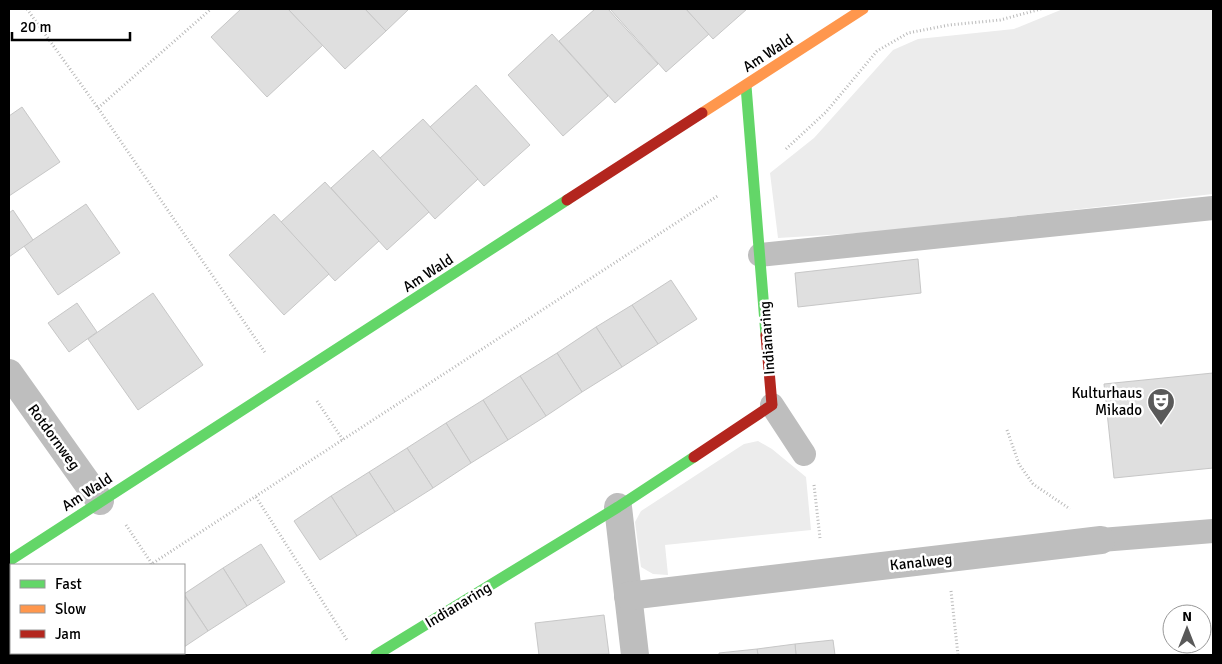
<svg xmlns="http://www.w3.org/2000/svg" width="1222" height="664" viewBox="0 0 1222 664" font-family="Signika,sans-serif">
	<style>
		.green { fill: #ececec }
		.building { fill: #dfdfdf; stroke: #c7c7c7 }
		.lines { fill: none; stroke-linecap: round; stroke-linejoin: round }
		.path { stroke: #b9b9b9; stroke-width: 3; stroke-dasharray: 1 2.5; stroke-linecap: butt }
		.lane { stroke: #bebebe; stroke-width: 24 }
		.street { stroke: #bebebe; stroke-width: 28 }
		.fast { stroke: #63d668; stroke-width: 11 }
		.slow { stroke: #ff974d; stroke-width: 11 }
		.jam { stroke: #b3261e; stroke-width: 11 }
		.labels { text-anchor: middle; dominant-baseline: central; stroke-width: 5; stroke-linejoin: round; paint-order: stroke }
		.street-label { font-size: 15px; fill: #000; stroke: #fff }
		.poi-label { font-size: 15px; fill: #000; stroke: #fff; text-anchor: end }
	</style>
	<rect width="100%" height="100%" fill="#fff"/>
	<g class="green">
		<path d="M1063 9H1213V194L877 232 778 238 770 173 814 138 893 50 918 39 1014 29Z"/>
		<path d="M758 441 772 449 806 477 811 530 665 545 668 575 653 574 641 567 635 522 641 511 744 444Z"/>
	</g>
	<g class="building">
		<path d="M241 9H288L323 45 267 97 211 37Z"/>
		<path d="M288 9H365L386 31 345 69Z"/>
		<path d="M365 9H409L386 31Z"/>
		<path d="M595 9H608L658 64 615 103 559 41Z"/>
		<path d="M610 9H686L709 34 666 72Z"/>
		<path d="M686 9H747L713 39Z"/>
		<path d="M552 34 608 96 563 136 508 75Z"/>
		<path d="M476 85 530 145 484 186 430 127Z"/>
		<path d="M22 107 60 162 9 196V116Z"/>
		<path d="M423 119 478 179 435 219 380 158Z"/>
		<path d="M373 150 429 212 387 250 331 188Z"/>
		<path d="M325 182 379 241 335 281 281 222Z"/>
		<path d="M86 204 120 253 58 295 24 246Z"/>
		<path d="M13 210 33 240 9 257V213Z"/>
		<path d="M274 214 329 274 284 315 229 255Z"/>
		<path d="M918 259 921 293 798 307 795 273Z"/>
		<path d="M671 280 697 319 658 344 632 305Z"/>
		<path d="M153 293 203 365 138 410 88 339Z"/>
		<path d="M77 303 97 332 69 352 48 323Z"/>
		<path d="M632 305 658 344 622 367 596 327Z"/>
		<path d="M596 327 622 367 582 392 557 353Z"/>
		<path d="M557 353 582 392 546 416 520 376Z"/>
		<path d="M1213 373V468L1114 478 1104 384Z"/>
		<path d="M520 376 546 416 508 440 483 400Z"/>
		<path d="M483 400 508 440 471 463 446 423Z"/>
		<path d="M446 423 471 463 433 488 407 448Z"/>
		<path d="M407 448 433 488 395 512 369 472Z"/>
		<path d="M369 472 395 512 357 536 331 496Z"/>
		<path d="M331 496 357 536 320 560 294 521Z"/>
		<path d="M261 544 285 582 247 606 223 568Z"/>
		<path d="M223 568 247 606 208 631 184 594Z"/>
		<path d="M184 595 208 631 184 647Z"/>
		<path d="M604 615 609 654 539 655 535 623Z"/>
		<path d="M833 640 835 655H796L795 644Z"/>
		<path d="M795 644 796 655H758L757 649Z"/>
		<path d="M757 649 758 655H719V653Z"/>
		<path d="M91 653H116L118 655H87Z"/>
		<path d="M116 653H170L171 655H118Z"/>
	</g>
	<g class="lines">
		<g class="path">
			<path d="M27 9 98 108 266 354"/>
			<path d="M98 108 211 9"/>
			<path d="M786 149 826 112 877 51 908 33 949 25 1000 20 1041 9"/>
			<path d="M317 401 343 440"/>
			<path d="M1007 430 1019 464 1033 484 1070 509"/>
			<path d="M814 485 820 538"/>
			<path d="M256 497 347 640"/>
			<path d="M126 525 152 564"/>
			<path d="M150 565 719 195"/>
			<path d="M951 591 958 655"/>
			<path d="M25 655 28 653"/>
		</g>
		<g class="lane">
			<path d="M760 255 1213 208"/>
			<path d="M772 405 804 454"/>
			<path d="M1101 540 1213 531"/>
		</g>
		<g class="street">
			<path d="M9 373 100 501"/>
			<path d="M618 507 635 655"/>
			<path d="M628 596 1101 540"/>
		</g>
		<g class="fast">
			<path d="M746 86 766 335"/>
			<path d="M9 561 567 200"/>
			<path d="M376 655 618 507 694 457"/>
		</g>
		<path class="slow" d="M702 113 863 9"/>
		<g class="jam">
			<path d="M567 200 702 113"/>
			<path d="M694 457 772 405 766 335"/>
		</g>
	</g>
	<defs>
		<symbol id="theatre-pin" viewBox="-11 -11 22 30"><path d="M0 17L-7.5 6A9.5 9.5 0 1 1 7.5 6Z" fill="#595959" stroke="#fff"/><path d="M-5-5.5Q0-4 5-5.5V0Q5 5 0 6Q-5 5-5 0ZM-3.3-2.5H-1v1.5H-3.3ZM1-2.5H3.3v1.5H1ZM-2.8 1Q0 5.5 2.8 1Z" fill="#fff"/></symbol>
	</defs>
	<g fill-rule="evenodd">
		<use href="#theatre-pin" x="1145" y="386" width="32" height="43"/>
	</g>
	<g class="labels">
		<g class="street-label">
			<text transform="translate(768 53) rotate(-33)">Am Wald</text>
			<text transform="translate(428 273) rotate(-33)">Am Wald</text>
			<text transform="translate(767 338) rotate(-94)">Indianaring</text>
			<text transform="translate(54 437) rotate(54)">Rotdornweg</text>
			<text transform="translate(87 492) rotate(-33)">Am Wald</text>
			<text transform="translate(921 562) rotate(-6)">Kanalweg</text>
			<text transform="translate(458 605) rotate(-31)">Indianaring</text>
		</g>
		<g class="poi-label">
			<text x="1142" y="393">Kulturhaus<tspan x="1142" dy="17">Mikado</tspan></text>
		</g>
	</g>
	<rect width="1222" height="664" fill="none" stroke="#000000" stroke-width="20"/>
	<rect x="10" y="564" width="175" height="90" fill="#ffffff" stroke="#999999"/>
	<rect x="20" y="580" width="25" height="8" fill="#63d668" stroke="#999999"/>
	<text x="55" y="589" font-size="15" fill="#000000">Fast</text>
	<rect x="20" y="605" width="25" height="8" fill="#ff974d" stroke="#999999"/>
	<text x="55" y="614" font-size="15" fill="#000000">Slow</text>
	<rect x="20" y="630" width="25" height="8" fill="#b3261e" stroke="#999999"/>
	<text x="55" y="639" font-size="15" fill="#000000">Jam</text>
	<g transform="translate(1187 629)"><circle r="24" fill="#ffffff" stroke="#999999"/>
	<path d="M0-4L9 19L0 12L-9 19Z" fill="#595959"/>
	<text y="-8" font-size="14" font-weight="bold" text-anchor="middle" fill="#000000">N</text>
	</g>
	<path d="M12 32v8h118v-8" fill="none" stroke="#000000" stroke-width="2.5"/>
	<text x="20" y="32" font-size="15" fill="#000000" stroke="#ffffff" stroke-width="4" paint-order="stroke">20 m</text>
</svg>
